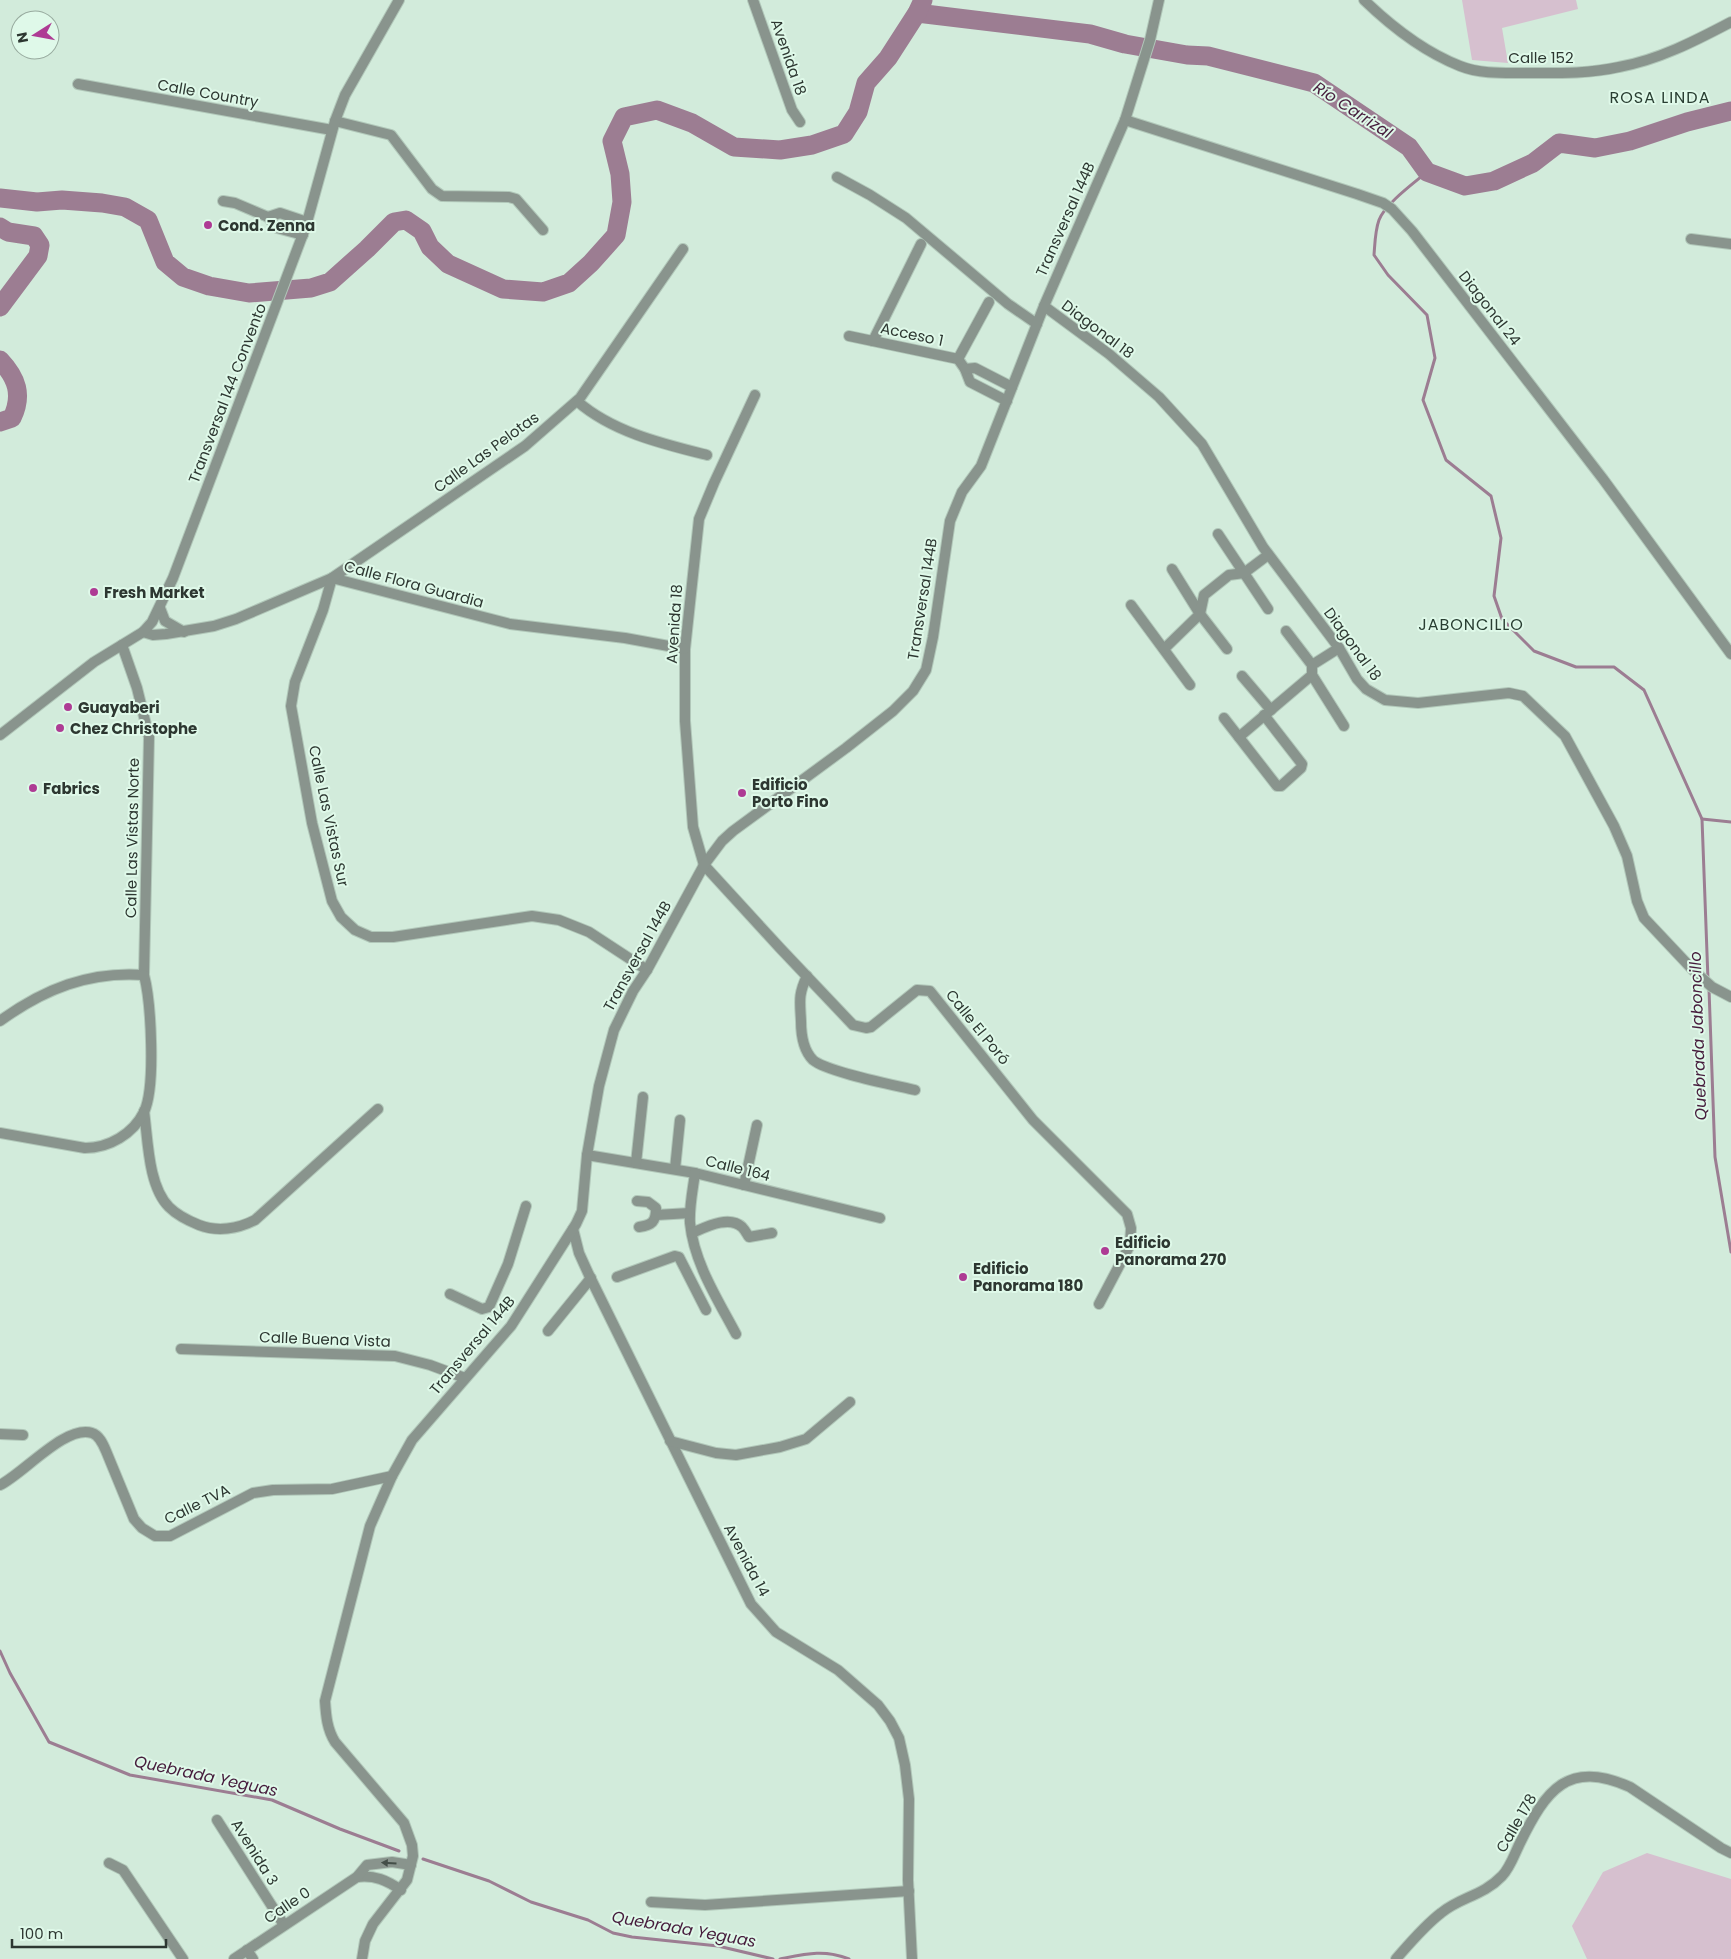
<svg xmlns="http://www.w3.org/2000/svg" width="1731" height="1959" viewBox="0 0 1731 1959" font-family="Poppins,sans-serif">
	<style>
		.green { fill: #d6c0cf }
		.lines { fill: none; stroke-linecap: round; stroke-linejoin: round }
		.stream { stroke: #9c7d92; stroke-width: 3 }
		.river { stroke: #9c7d92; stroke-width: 19 }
		.minor-casing { stroke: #b1c7b9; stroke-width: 12 }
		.minor { stroke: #89948d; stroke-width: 10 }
		.oneway { fill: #444e48 }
		.poi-dot { fill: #ae3b94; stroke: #dff9e9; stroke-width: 2 }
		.labels { text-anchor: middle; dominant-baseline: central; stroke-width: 4; stroke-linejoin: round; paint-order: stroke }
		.street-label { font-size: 15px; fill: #2d3731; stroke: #dff9e9 }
		.poi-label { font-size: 15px; font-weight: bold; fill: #2d3731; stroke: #dff9e9; text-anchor: start }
		.neighbourhood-label { font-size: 16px; letter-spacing: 1px; fill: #293e32; stroke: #dff9e9 }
		.water-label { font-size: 16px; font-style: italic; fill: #461c3c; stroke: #dff9e9 }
	</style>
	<rect width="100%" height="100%" fill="#d2ebdb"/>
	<g class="green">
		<path d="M1462 0H1576L1578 9 1502 28 1508 63 1472 60Z"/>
		<path d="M1647 1853 1731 1879V1959H1587L1572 1926 1603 1872Z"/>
	</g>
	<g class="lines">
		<g class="stream">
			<path d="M1427 172C1414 183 1385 204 1379 220 1375 231 1375 243 1374 255L1388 275 1427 315 1435 358 1423 400 1446 460 1491 496 1501 538 1494 596 1502 619 1534 651 1576 667H1614L1644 690 1702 819 1708 980"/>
			<path d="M1702 819 1731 822"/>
			<path d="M1709 989 1715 1157 1731 1252"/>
			<path d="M0 1651 10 1673 49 1742 130 1775 272 1800 340 1829 399 1851"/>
			<path d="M423 1859 489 1881 531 1902 588 1920 613 1933 632 1937 718 1946 773 1959"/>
			<path d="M780 1959C805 1954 824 1949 849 1959"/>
		</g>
		<g class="river">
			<path d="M917 13 1090 34 1125 44 1187 55 1208 56 1314 83 1409 147 1427 172 1465 186 1494 181 1533 163 1559 143 1595 148 1630 141 1687 122 1731 111"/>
			<path d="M0 198 37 202 62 200 102 203 125 207 148 220 165 262 183 277 209 286 249 293 311 288 330 282 367 249 394 222 406 220 422 231 430 247 448 264 503 289 543 292 569 283 591 263 616 235 622 202 620 174 612 141 624 117 657 110 692 123 734 147 780 150 812 145 844 134 858 112 866 83 888 58 917 13 923 0"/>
			<path d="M0 227 8 232 34 236 40 245 38 256 0 307"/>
			<path d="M0 360C17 378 23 395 12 418L0 422"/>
		</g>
		<defs>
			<g id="minor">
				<path d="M753 0 792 110 800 122"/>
				<path d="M1364 0C1392 27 1424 52 1460 66 1480 74 1503 73 1524 73 1555 73 1588 74 1619 67 1658 60 1695 41 1731 22"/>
				<path d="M78 84 332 130"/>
				<path d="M1125 120 1357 194 1383 203 1392 209 1412 231 1603 479 1731 654"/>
				<path d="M335 121 391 135 432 189 442 196 509 197 516 199 543 230"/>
				<path d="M837 177 870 195 906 218 1008 304 1037 324"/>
				<path d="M223 201 235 203 268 217"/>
				<path d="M303 235 277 228 268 217 280 213 307 222"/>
				<path d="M1691 239 1731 244"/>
				<path d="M1044 306 1109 354 1159 397 1202 444 1263 547 1339 648 1357 679 1366 689 1385 700 1418 703 1509 693 1523 696 1565 736 1614 826 1627 856 1637 901 1644 918 1693 970 1712 987 1731 997"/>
				<path d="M849 336 958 359 965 369 970 382 1007 401"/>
				<path d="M873 341 921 244"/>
				<path d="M958 359 989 302"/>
				<path d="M965 369 975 368 1012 387"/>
				<path d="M755 395 714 483 699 519 685 649V721L693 827 704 865 780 948 853 1025 866 1028 871 1027 917 990 930 991 1033 1120 1127 1214 1131 1228 1130 1245 1099 1304"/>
				<path d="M577 401C612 432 663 444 707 455"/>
				<path d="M1218 534 1268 609"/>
				<path d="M1172 569 1200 614 1227 649"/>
				<path d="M1131 605 1190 685"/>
				<path d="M160 608 165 621 184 632"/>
				<path d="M1286 631 1312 665"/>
				<path d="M143 632 153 635 166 634 214 626 236 619 332 578 510 624 625 638 685 649"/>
				<path d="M1164 649 1200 614 1204 595 1229 575 1244 573 1268 555"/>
				<path d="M1312 675 1344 726"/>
				<path d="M1242 676 1271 710"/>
				<path d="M1224 718 1277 786H1281L1301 768 1302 764 1264 715"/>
				<path d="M0 735 94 662 143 632 152 622 173 578 306 226 335 121 345 95 399 0"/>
				<path d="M1239 737 1312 675V665L1339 648"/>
				<path d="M647 970 589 932 559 920 532 916 393 937H371L355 930 341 917 332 901 312 823 291 706 295 682 323 610 332 578 525 446 580 398 683 249"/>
				<path d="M807 976C798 995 800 1001 801 1021 801 1035 803 1050 813 1060 827 1072 894 1085 915 1090"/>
				<path d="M0 1021C44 989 89 971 144 975L149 737 137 688 122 645"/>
				<path d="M144 1111C148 1140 148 1186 169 1207 178 1216 189 1221 199 1225 217 1232 238 1229 255 1220L378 1109"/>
				<path d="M0 1133 85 1148C109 1148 133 1134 144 1112 156 1087 151 1002 144 975"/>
				<path d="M587 1155 695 1173 880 1218"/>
				<path d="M636 1163 643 1097"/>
				<path d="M675 1169 680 1120"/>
				<path d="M695 1173C693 1189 689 1207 690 1223 694 1263 718 1300 736 1334"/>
				<path d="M744 1185 757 1125"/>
				<path d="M637 1201 648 1202 656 1208C656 1222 652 1225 639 1227"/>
				<path d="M656 1215 690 1213"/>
				<path d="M573 1229 579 1253 589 1275 751 1604 776 1632 838 1670 878 1705 890 1721 899 1738 905 1765 909 1799 908 1880 912 1959"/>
				<path d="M692 1233C706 1227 729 1215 742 1227 745 1230 747 1234 749 1237L772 1233"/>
				<path d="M617 1277 675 1256 679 1257 706 1310"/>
				<path d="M450 1294 482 1309 489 1307 508 1264 526 1206"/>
				<path d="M548 1331 591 1278"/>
				<path d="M181 1349 395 1356 430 1365 465 1378"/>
				<path d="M0 1434 23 1435"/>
				<path d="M670 1441 716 1453 736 1455 780 1447 806 1439 850 1402"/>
				<path d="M0 1485C23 1474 66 1424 92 1433 99 1435 103 1444 106 1451L134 1519 142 1528 155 1536H170L253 1493 273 1490 332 1489 392 1476"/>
				<path d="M217 1820 284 1925"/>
				<path d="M109 1863 123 1870 183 1959"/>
				<path d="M357 1877C375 1875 386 1880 401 1890"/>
				<path d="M651 1902 705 1905 909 1891"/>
				<path d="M247 1950 253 1959"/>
				<path d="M234 1959 357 1877 367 1865 392 1862 411 1865"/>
				<path d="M362 1959 365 1941 373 1924 407 1880 413 1856 412 1845 404 1823 335 1742C327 1729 326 1716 325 1701L370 1526 392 1476 412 1440 511 1326 576 1224 582 1211 587 1155 599 1086 614 1030 633 991 647 970 704 865 722 841 733 831 846 748 893 711 913 691 926 670 933 637 950 521 962 492 981 466 1044 306 1125 120 1150 40 1159 0"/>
				<path d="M1396 1959C1410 1943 1424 1926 1441 1913 1460 1897 1483 1896 1502 1876 1510 1868 1515 1853 1520 1843 1546 1790 1568 1759 1630 1787L1721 1848 1731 1853"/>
			</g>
		</defs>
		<use href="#minor" class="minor-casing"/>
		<use href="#minor" class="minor"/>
	</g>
	<defs><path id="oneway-solid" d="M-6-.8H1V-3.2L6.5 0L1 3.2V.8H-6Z" transform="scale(1.25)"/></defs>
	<use class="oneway" href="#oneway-solid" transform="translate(389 1863) rotate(-177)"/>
	<g class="poi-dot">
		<circle cx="208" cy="225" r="5"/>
		<circle cx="94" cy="592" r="5"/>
		<circle cx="68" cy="707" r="5"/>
		<circle cx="60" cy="728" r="5"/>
		<circle cx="33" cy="788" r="5"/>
		<circle cx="742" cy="793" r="5"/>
		<circle cx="1105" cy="1251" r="5"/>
		<circle cx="963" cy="1277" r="5"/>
	</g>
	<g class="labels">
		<g class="street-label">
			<text transform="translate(789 57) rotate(71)">Avenida 18</text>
			<text x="1541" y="57">Calle 152</text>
			<text transform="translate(208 93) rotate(10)">Calle Country</text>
			<text transform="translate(1065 219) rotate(-66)">Transversal 144B</text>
			<text transform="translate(1490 308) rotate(52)">Diagonal 24</text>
			<text transform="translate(1098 329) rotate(37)">Diagonal 18</text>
			<text transform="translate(912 334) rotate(12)">Acceso 1</text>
			<text transform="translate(227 393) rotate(-69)">Transversal 144 Convento</text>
			<text transform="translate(486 452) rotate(-36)">Calle Las Pelotas</text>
			<text transform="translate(414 584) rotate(15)">Calle Flora Guardia</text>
			<text transform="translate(922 599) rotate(-81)">Transversal 144B</text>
			<text transform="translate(674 624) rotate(-86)">Avenida 18</text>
			<text transform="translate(1353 644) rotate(54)">Diagonal 18</text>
			<text transform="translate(329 816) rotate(78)">Calle Las Vistas Sur</text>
			<text transform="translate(132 838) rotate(-89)">Calle Las Vistas Norte</text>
			<text transform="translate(637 956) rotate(-61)">Transversal 144B</text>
			<text transform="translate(978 1027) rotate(51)">Calle El Poró</text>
			<text transform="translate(738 1168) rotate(14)">Calle 164</text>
			<text transform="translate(325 1339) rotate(2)">Calle Buena Vista</text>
			<text transform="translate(472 1345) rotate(-50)">Transversal 144B</text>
			<text transform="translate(197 1504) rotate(-26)">Calle TVA</text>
			<text transform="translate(747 1560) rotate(62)">Avenida 14</text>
			<text transform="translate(1516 1823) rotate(-60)">Calle 178</text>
			<text transform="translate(255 1852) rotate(58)">Avenida 3</text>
			<text transform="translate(287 1905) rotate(-34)">Calle 0</text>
		</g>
		<g class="poi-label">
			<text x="218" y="225">Cond. Zenna</text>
			<text x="104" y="592">Fresh Market</text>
			<text x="78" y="707">Guayaberi</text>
			<text x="70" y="728">Chez Christophe</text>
			<text x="752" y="784">Edificio<tspan x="752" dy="17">Porto Fino</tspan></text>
			<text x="43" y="788">Fabrics</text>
			<text x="1115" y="1242">Edificio<tspan x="1115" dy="17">Panorama 270</tspan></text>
			<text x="973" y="1268">Edificio<tspan x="973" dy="17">Panorama 180</tspan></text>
		</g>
		<g class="neighbourhood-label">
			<text x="1660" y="97">ROSA LINDA</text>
			<text x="1471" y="624">JABONCILLO</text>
		</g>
		<g class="water-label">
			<text transform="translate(1353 110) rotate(33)">Río Carrizal</text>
			<text transform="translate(1698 1036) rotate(-92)">Quebrada Jaboncillo</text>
			<text transform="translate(206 1776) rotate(12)">Quebrada Yeguas</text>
			<text transform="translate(684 1929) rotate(10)">Quebrada Yeguas</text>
		</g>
	</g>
	<g transform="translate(35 35) rotate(259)"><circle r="24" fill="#dff9e9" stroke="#98ab9f"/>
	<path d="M0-4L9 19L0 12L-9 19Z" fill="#ae3b94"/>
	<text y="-8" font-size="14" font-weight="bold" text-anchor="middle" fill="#2d3731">N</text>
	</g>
	<path d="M12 1939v8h154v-8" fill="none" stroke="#2d3731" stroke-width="2.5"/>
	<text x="20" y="1939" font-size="15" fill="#2d3731" stroke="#dff9e9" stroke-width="4" paint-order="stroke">100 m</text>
</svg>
